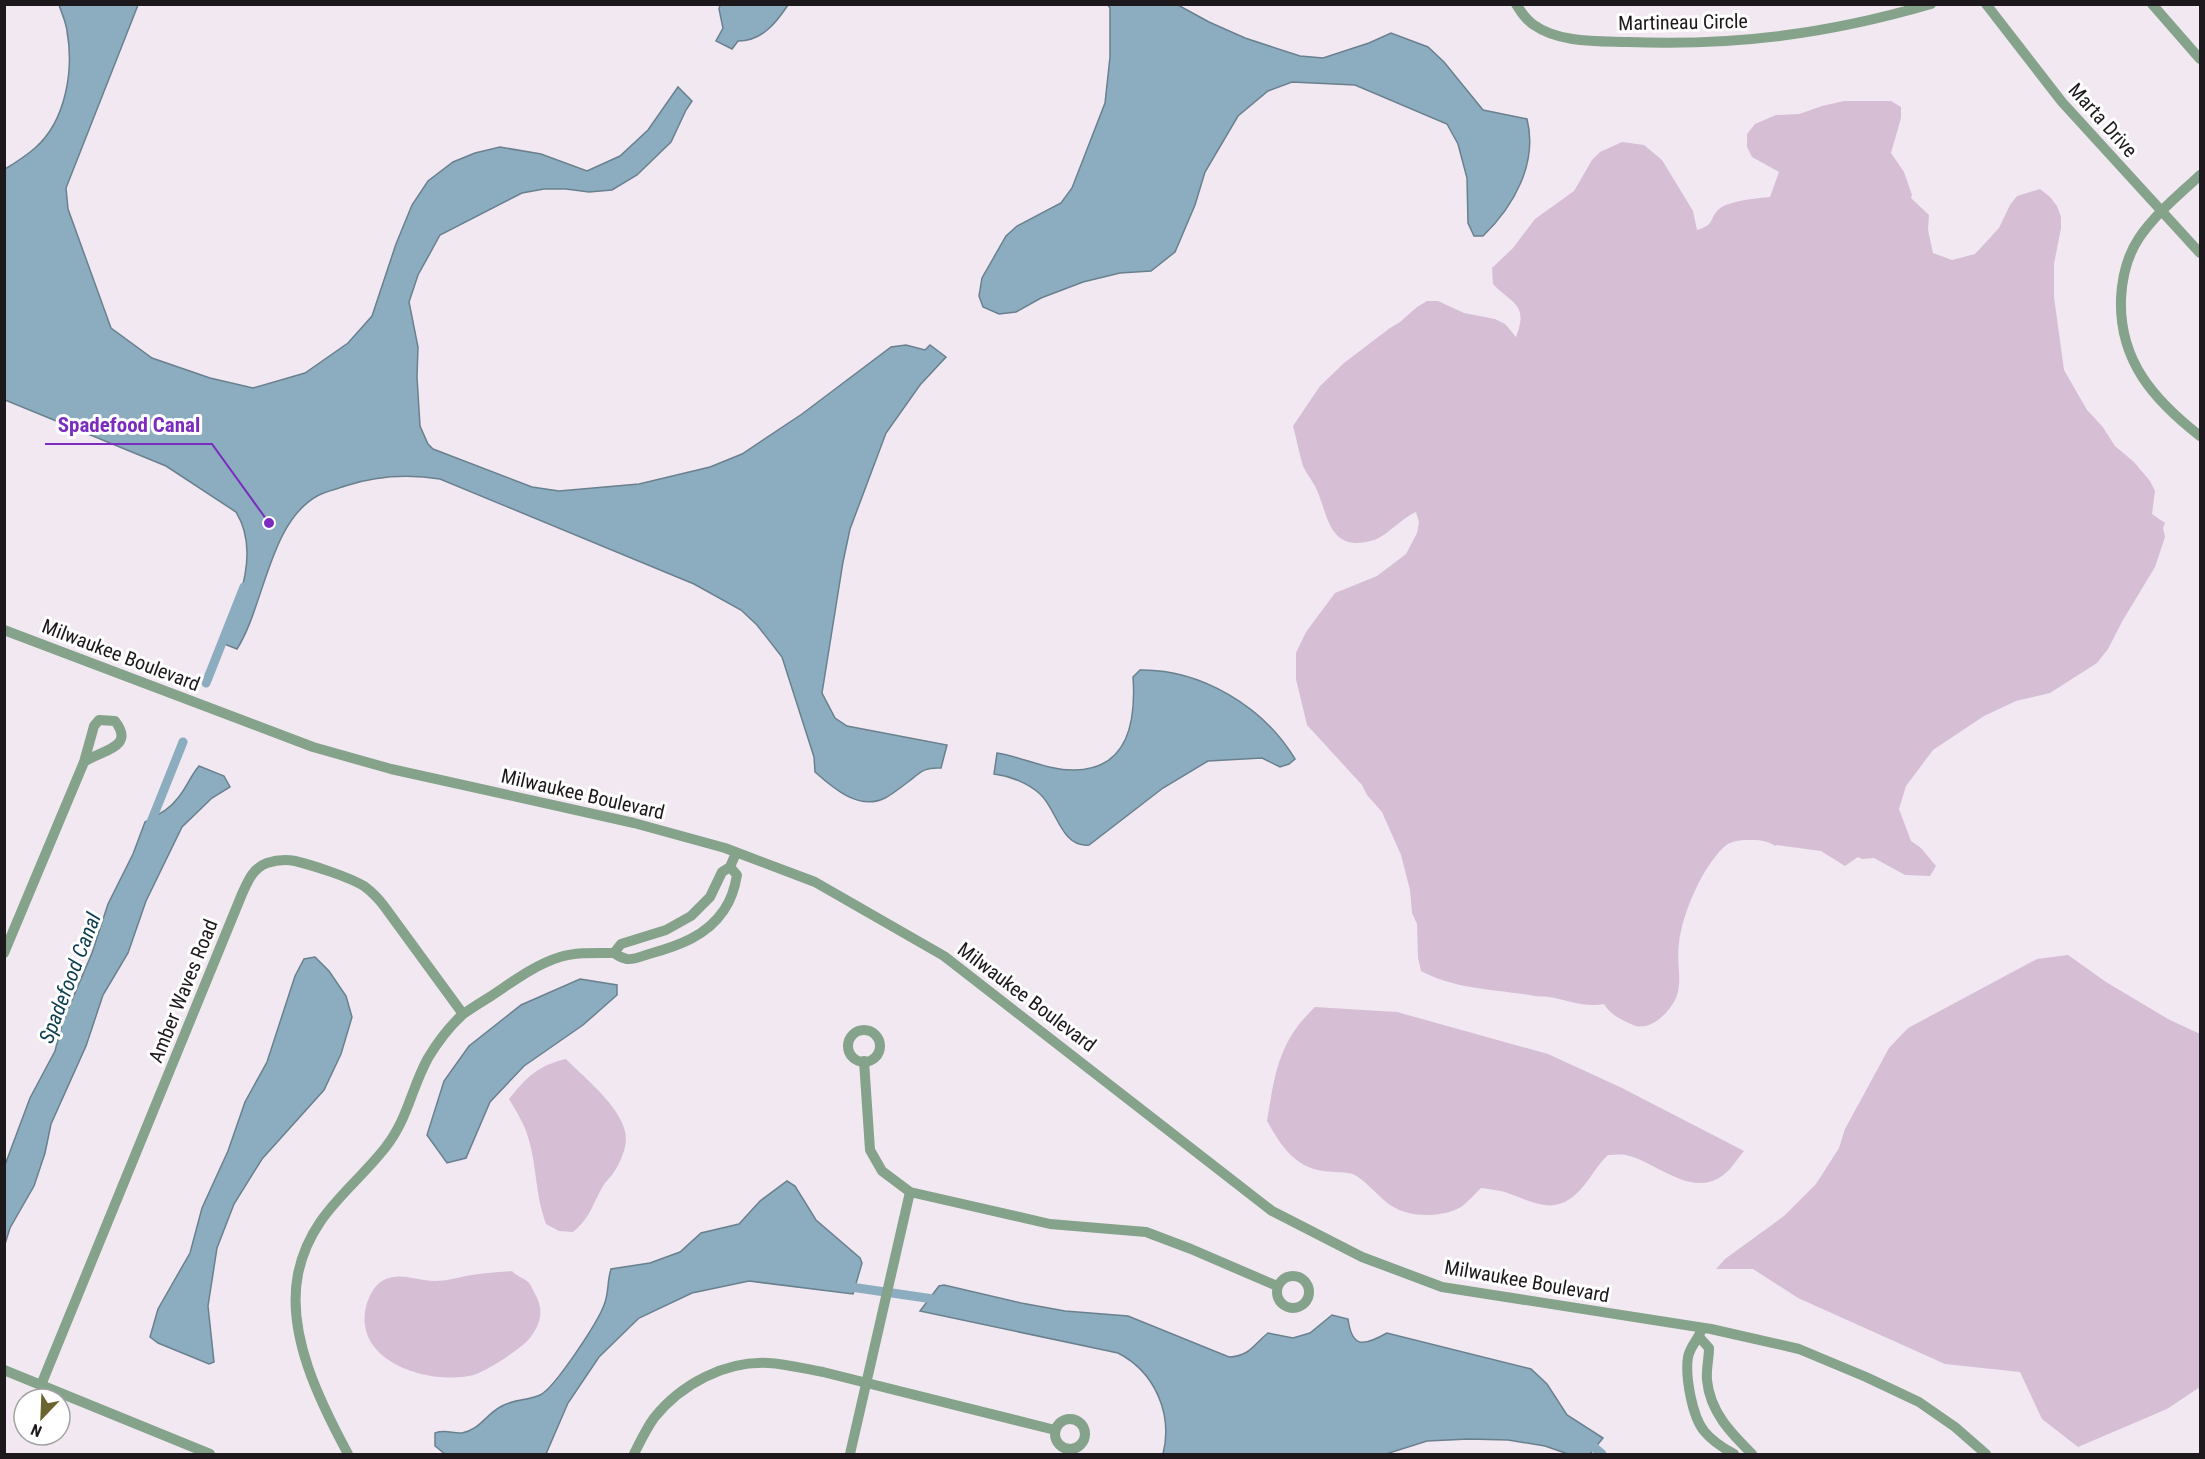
<svg xmlns="http://www.w3.org/2000/svg" width="2205" height="1459" viewBox="0 0 2205 1459" font-family="'Roboto Condensed',sans-serif">
	<style>
		.green { fill: #d6bed5 }
		.water { fill: #8badbf; stroke: #6a808e; stroke-width: 1.5 }
		.lines { fill: none; stroke-linecap: round; stroke-linejoin: round }
		.canal { stroke: #8badbf; stroke-width: 9 }
		.minor { stroke: #85a28a; stroke-width: 10 }
		.labels { text-anchor: middle; dominant-baseline: central; stroke-width: 6; stroke-linejoin: round; paint-order: stroke }
		.street-label { font-size: 20px; fill: #1c181b; stroke: #fff }
		.water-label { font-size: 21px; font-style: italic; fill: #0b3c50; stroke: #fff }
		.leader { fill: none; stroke: #7b2cbf; stroke-width: 2 }
		.callout-dot { fill: #7b2cbf; stroke: #fff; stroke-width: 2 }
		.callout-label { font-size: 21px; text-anchor: middle; font-weight: bold; fill: #7b2cbf; stroke: #fff; stroke-width: 6; stroke-linejoin: round; paint-order: stroke }
	</style>
	<rect width="100%" height="100%" fill="#f2e8f2"/>
	<g class="green">
		<path d="M1844 101H1891L1901 107V118L1891 153 1904 172 1912 195 1911 198 1929 215 1928 230 1933 253 1952 260 1975 254 1999 228 2010 205 2017 196 2040 189 2050 197 2057 206 2061 217V228L2054 264V297L2064 370 2087 410 2102 426 2115 446 2134 462 2150 481 2155 491 2152 514 2165 523 2163 528 2165 537 2155 567 2123 620 2108 649 2097 663 2050 693 2016 701 1984 716 1933 750 1906 786 1899 809 1911 841 1921 848 1936 866 1930 876 1905 875 1874 858 1862 859 1858 857 1845 866 1821 851 1776 845 1775 846C1767 840 1758 840 1748 840 1740 840 1729 841 1723 848 1702 868 1682 914 1679 943 1676 961 1683 982 1676 998 1669 1013 1650 1032 1633 1025 1622 1020 1610 1015 1604 1004 1586 1008 1567 1000 1549 997 1544 996 1540 997 1535 996 1496 989 1456 990 1421 971L1418 958 1417 924 1412 913 1410 890 1401 855 1382 812 1367 795 1362 785 1307 725 1296 679V653L1306 632 1335 593 1377 576 1406 554 1417 533 1419 522 1416 512C1402 518 1385 537 1374 540 1327 554 1329 514 1315 486 1311 479 1306 473 1303 466 1300 456 1296 437 1293 426L1320 386 1344 363 1390 328 1400 322 1417 307 1427 301H1438L1464 313 1495 319 1505 324 1516 337C1529 304 1512 304 1493 284L1492 268 1513 248 1535 219 1574 191 1592 160 1600 152 1622 142 1644 145 1662 160 1693 211 1697 230C1715 225 1709 219 1718 210 1726 201 1758 198 1770 197L1779 172 1752 157 1747 147V134L1755 124 1776 115 1799 114 1822 106Z"/>
		<path d="M2068 955 2106 982 2168 1019 2200 1034V1387L2167 1409 2078 1447 2042 1419 2020 1372 1945 1364 1798 1298 1753 1269H1716L1725 1259 1784 1216 1816 1184 1839 1148 1845 1129 1889 1048 1908 1028 2037 959Z"/>
		<path d="M1315 1007 1397 1012 1548 1054 1622 1088 1744 1151C1737 1159 1731 1170 1722 1176 1690 1198 1657 1162 1626 1155 1621 1154 1613 1155 1608 1155 1595 1167 1588 1184 1575 1195 1551 1216 1529 1200 1505 1192 1497 1190 1489 1189 1481 1188 1475 1194 1468 1202 1461 1207 1442 1218 1409 1218 1390 1205 1378 1196 1368 1183 1355 1175 1347 1171 1332 1173 1323 1171 1294 1167 1280 1144 1267 1121 1275 1074 1278 1042 1315 1007Z"/>
		<path d="M566 1059C585 1079 634 1116 625 1147 623 1155 619 1165 614 1172 612 1176 608 1179 605 1183 593 1201 592 1217 573 1232L559 1231 546 1224C535 1196 537 1165 528 1137 524 1123 516 1111 509 1099 527 1077 537 1066 566 1059Z"/>
		<path d="M512 1271C516 1276 522 1277 527 1281 530 1283 532 1288 534 1292 544 1309 542 1322 530 1338 521 1349 483 1374 469 1376 425 1384 350 1360 367 1303 370 1295 374 1286 382 1281 400 1271 416 1281 435 1281 446 1281 456 1278 466 1276 481 1273 497 1272 512 1271Z"/>
	</g>
	<g class="water">
		<path d="M59 5H138L66 188 68 209 111 328 152 358 210 378 253 388 305 373 348 343 372 316 396 244 412 205 428 181 453 162 475 153 500 147 541 154 587 171 620 156 648 130 678 87 692 101 686 110 671 142 637 175 612 190 589 192 566 189H544L522 193 440 235 418 275 409 302 418 347 417 377 420 426 428 444 433 449 532 487 559 491 639 484 710 467 742 454 802 414 891 347 906 345 925 350 930 345 946 357 920 385 886 433 850 529 843 562 822 693 835 718 847 726 947 745 941 768C924 767 921 772 908 782 901 787 893 794 885 798 859 811 833 788 815 772L814 757 782 657 757 625 741 610 694 584 440 479C408 474 376 476 345 486 337 489 327 491 319 495 269 521 265 605 237 649L222 643C238 604 261 552 236 512L166 466 5 400V169C15 163 26 156 35 148 66 121 74 70 67 31 66 22 62 14 59 5Z"/>
		<path d="M720 5V4L788 5C776 23 762 41 738 41L732 49 716 41 723 28 719 9Z"/>
		<path d="M1108 5H1178L1209 22 1245 38 1300 56 1323 58 1369 43 1391 33 1428 47 1444 62 1483 110 1527 119C1538 163 1514 206 1483 236H1474L1468 223 1467 178 1458 144 1447 124 1355 85 1292 82 1268 91 1238 116 1205 172 1195 205 1175 252 1151 271 1120 273 1083 282 1041 298 1016 312 999 314 983 307 979 296 982 278 1006 236 1017 226 1061 203 1072 188 1105 103 1110 57V8Z"/>
		<path d="M1140 670C1201 669 1264 707 1295 759L1289 764 1280 767 1262 758 1208 761 1163 788 1089 845C1061 848 1057 809 1040 794 1028 783 1010 776 994 774L997 753C1023 757 1049 771 1075 770 1129 769 1136 720 1133 677Z"/>
		<path d="M199 766 224 776 230 787 212 798 182 827 146 901 128 953 103 995 86 1046 51 1124 45 1153 34 1186 10 1228 5 1244V1165L30 1098 55 1051 63 1021 92 953 108 904 133 854 145 822C157 815 169 810 177 799 186 789 189 778 199 766Z"/>
		<path d="M315 957 329 971 346 996 352 1017 341 1054 324 1090 262 1159 234 1204 217 1248 208 1306 214 1362 209 1364 158 1343 150 1337 158 1309 190 1253 202 1208 228 1151 245 1102 267 1062 295 976 304 959Z"/>
		<path d="M580 979 617 985V995L583 1025 524 1066 490 1102 466 1158 447 1163 427 1135 444 1081 469 1046 521 1005Z"/>
		<path d="M787 1181 795 1186 816 1220 860 1258 862 1263 853 1294 749 1281 692 1293 639 1318 599 1357 568 1403 546 1454H445L435 1446V1433C446 1429 453 1434 462 1433 479 1430 486 1415 500 1407 513 1399 527 1401 540 1395 554 1389 598 1322 604 1305 609 1294 607 1281 611 1269L650 1263 680 1252 701 1233 739 1224 760 1201Z"/>
		<path d="M944 1285 1021 1303 1065 1311 1128 1316 1229 1357C1250 1356 1253 1345 1268 1333L1293 1338 1310 1333 1332 1315 1348 1319C1352 1349 1364 1346 1387 1333L1531 1369 1547 1384 1567 1415 1603 1438 1590 1454H1568L1545 1446 1508 1440 1469 1439 1427 1441 1386 1454H1163C1173 1414 1155 1372 1118 1353L920 1311 939 1286Z"/>
	</g>
	<g class="lines">
		<g class="canal">
			<path d="M206 683 244 587"/>
			<path d="M149 827 183 742"/>
			<path d="M844 1286 940 1300"/>
			<path d="M1583 1445 1595 1448 1602 1454"/>
		</g>
		<g class="minor">
			<path d="M1516 4C1521 12 1526 20 1534 25 1559 43 1598 41 1628 42 1736 46 1828 34 1931 4"/>
			<path d="M1986 4 2062 102 2200 253"/>
			<path d="M2152 4 2200 59"/>
			<path d="M2200 175C2180 194 2155 214 2139 238 2127 256 2122 277 2121 299 2119 361 2154 400 2200 436"/>
			<path d="M4 630 313 747 391 769 634 823 725 848 815 882 944 956 1272 1211 1362 1257 1442 1287 1711 1329 1799 1349 1866 1377 1919 1402 1955 1427 1986 1454"/>
			<path d="M730 867 737 875C735 887 731 900 724 910 707 936 678 946 649 954 642 956 634 960 627 959 622 958 617 955 614 953L621 944 666 930 691 916 710 897 722 872 730 867 736 853"/>
			<path d="M4 953 84 762 94 726 99 720 115 721C136 748 101 750 84 762"/>
			<circle cx="864" cy="1046" r="16"/>
			<path d="M864 1061 870 1150 882 1171 910 1192 1050 1224 1146 1232 1191 1249 1277 1286"/>
			<circle cx="1293" cy="1292" r="16"/>
			<path d="M1702 1328C1699 1339 1690 1346 1688 1357 1685 1376 1692 1416 1704 1431 1712 1441 1723 1448 1734 1454"/>
			<path d="M1700 1338 1709 1348C1709 1358 1706 1370 1707 1380 1710 1412 1731 1433 1752 1454"/>
			<path d="M4 1370 210 1454"/>
			<path d="M41 1385 242 894C248 881 253 868 267 863 276 860 286 859 295 861 312 865 349 877 364 886 372 892 378 898 384 906L463 1014"/>
			<circle cx="1070" cy="1434" r="15"/>
			<path d="M348 1454C320 1402 286 1334 298 1274 310 1215 351 1191 385 1148 408 1119 411 1089 428 1058 437 1043 448 1028 462 1015 470 1009 480 1003 488 998 511 983 534 965 560 957 577 952 596 953 614 953"/>
			<path d="M634 1454C640 1442 646 1429 654 1418 681 1384 725 1361 768 1363 787 1364 805 1369 823 1372L1055 1430"/>
			<path d="M850 1454 910 1192"/>
		</g>
	</g>
	<g class="labels">
		<g class="street-label">
			<text transform="translate(1683 22) rotate(-1)">Martineau Circle</text>
			<text transform="translate(2103 120) rotate(48)">Marta Drive</text>
			<text transform="translate(121 655) rotate(21)">Milwaukee Boulevard</text>
			<text transform="translate(583 794) rotate(13)">Milwaukee Boulevard</text>
			<text transform="translate(183 991) rotate(-68)">Amber Waves Road</text>
			<text transform="translate(1027 997) rotate(37)">Milwaukee Boulevard</text>
			<text transform="translate(1527 1281) rotate(10)">Milwaukee Boulevard</text>
		</g>
		<g class="water-label">
			<text transform="translate(70 978) rotate(-69)">Spadefood Canal</text>
		</g>
	</g>
	<path class="leader" d="M269 523L212 444H45"/>
	<circle class="callout-dot" cx="269" cy="523" r="6"/>
	<g class="callout-label">
		<text x="129" y="432">Spadefood Canal</text>
	</g>
	<rect width="2205" height="1459" fill="none" stroke="#1c181b" stroke-width="12"/>
	<g transform="translate(42 1417) rotate(203)"><circle r="28" fill="#ffffff" stroke="#a4a3a4" stroke-width="1.5"/>
	<path d="M0-4.5L10 22L0 15L-10 22Z" fill="#6a6430"/>
	<text y="-9" font-size="16" font-weight="bold" text-anchor="middle" fill="#1c181b">N</text>
	</g>
</svg>
